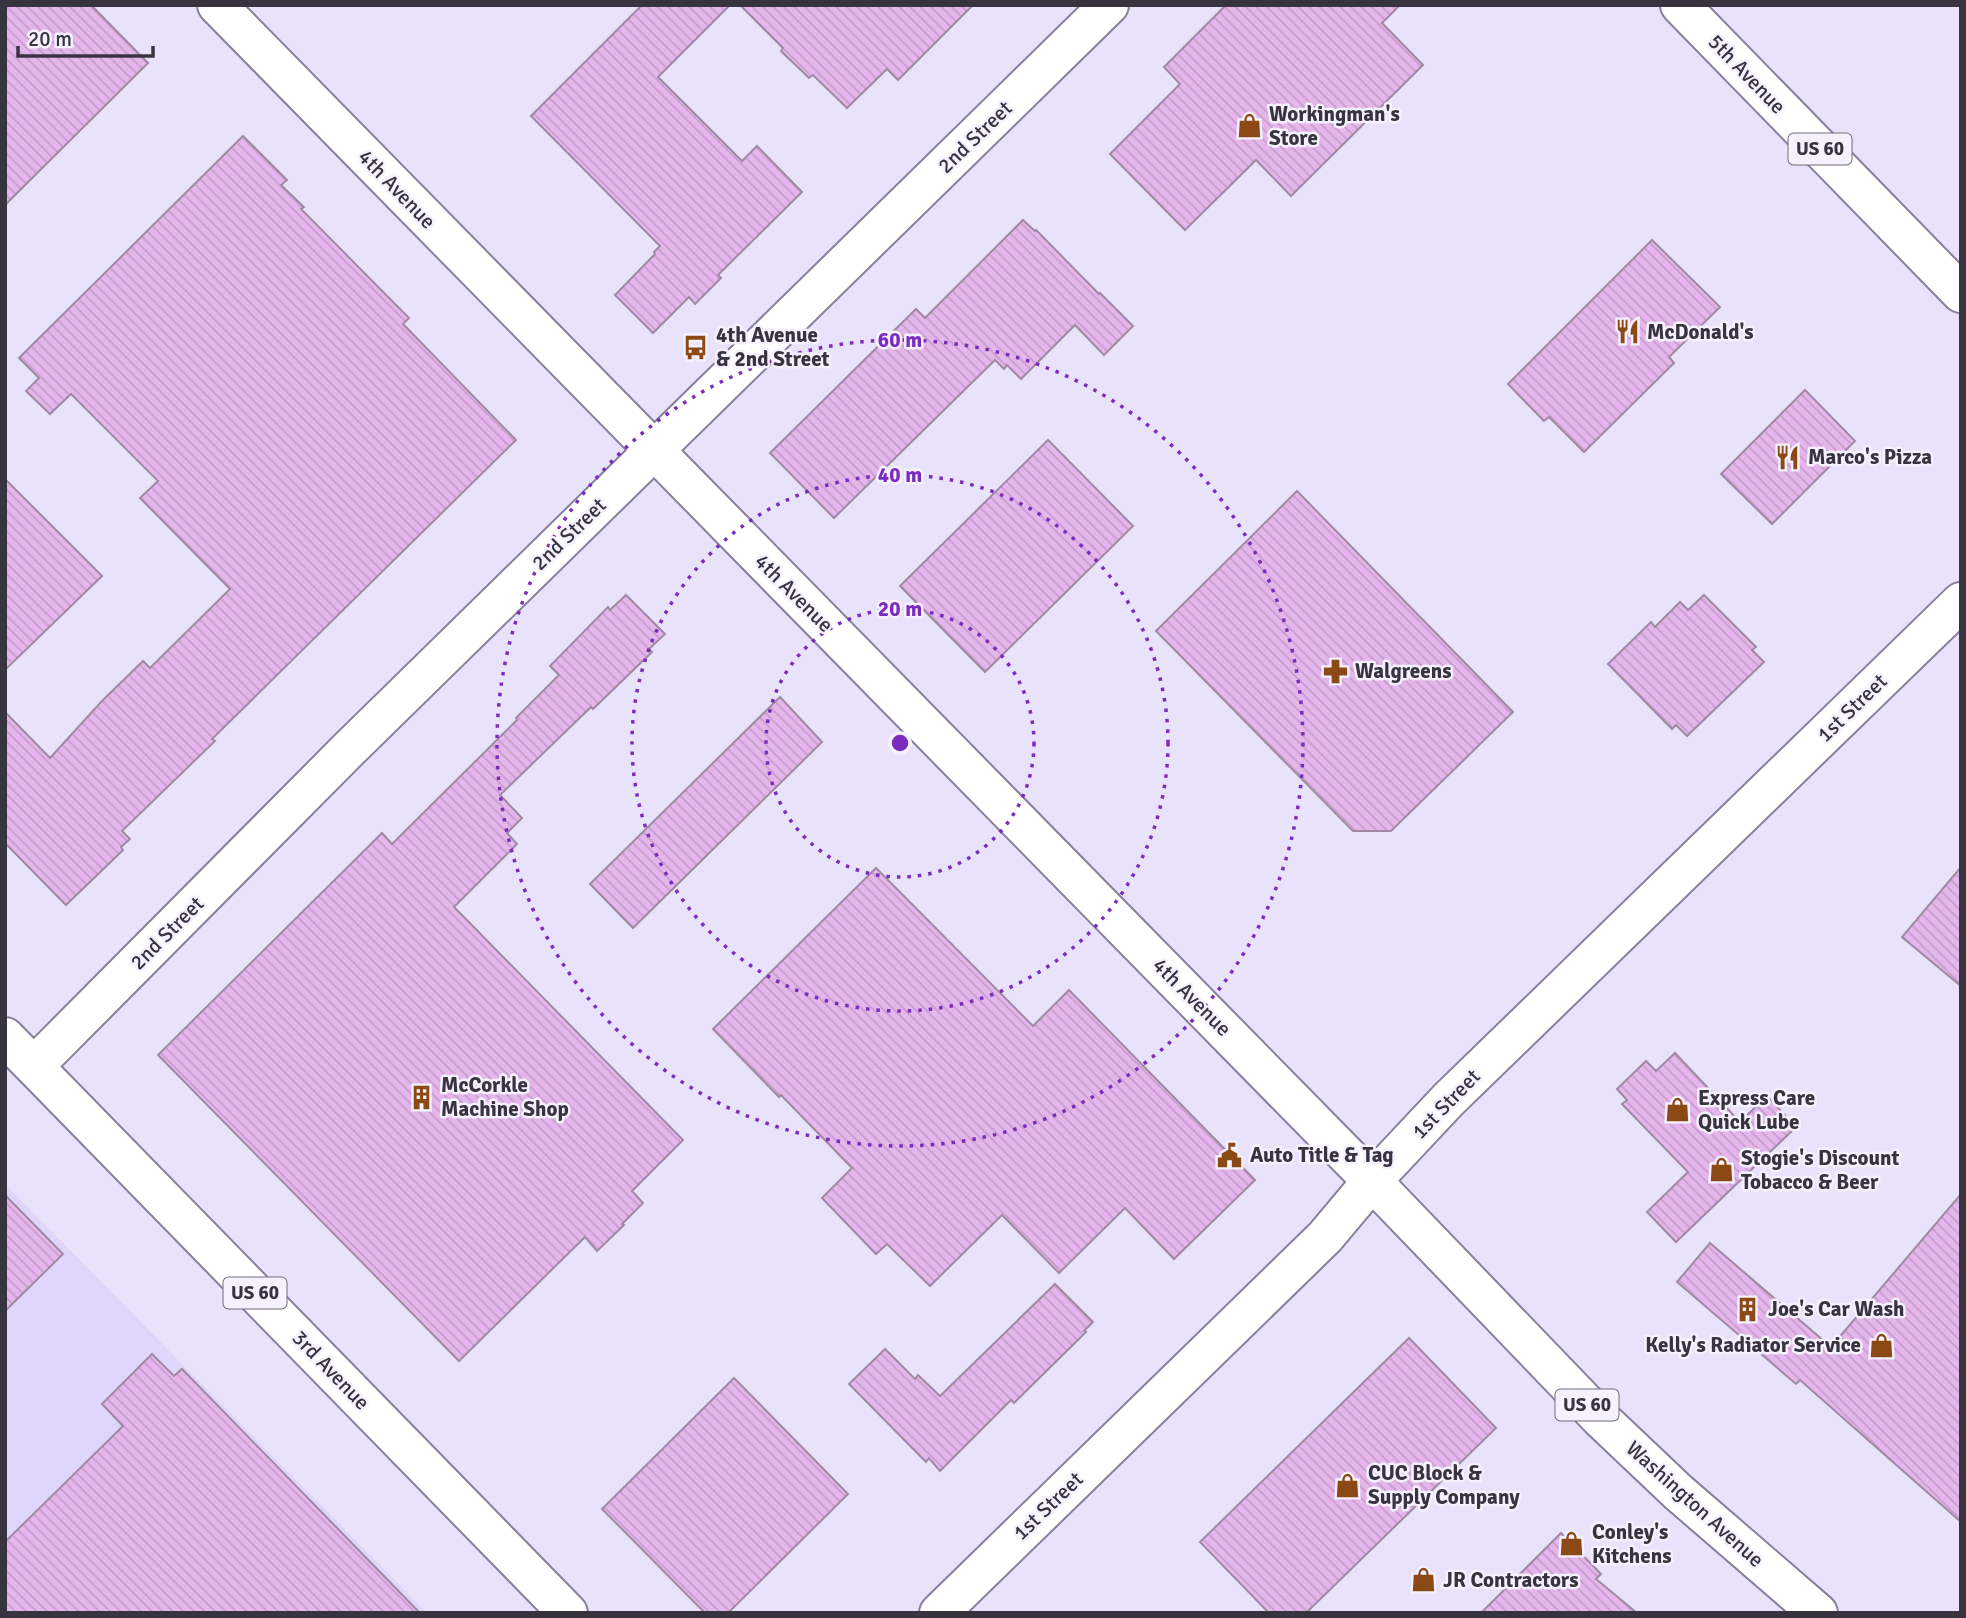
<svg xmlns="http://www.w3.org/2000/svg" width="1966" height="1618" viewBox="0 0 1966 1618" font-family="Signika,sans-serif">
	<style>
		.built { fill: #e0d5fb }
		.building { fill: url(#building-back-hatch); stroke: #9f8aa2; stroke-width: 2 }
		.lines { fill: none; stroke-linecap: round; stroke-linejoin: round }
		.street-casing { stroke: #877f9b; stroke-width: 42 }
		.secondary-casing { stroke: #877f9b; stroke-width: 42 }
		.primary-casing { stroke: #877f9b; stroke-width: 42 }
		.street { stroke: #fff; stroke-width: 38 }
		.secondary { stroke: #fff; stroke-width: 38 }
		.primary { stroke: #fff; stroke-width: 38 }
		.ring { fill: none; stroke: #7b2cbf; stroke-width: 3.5; stroke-dasharray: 3.5 7 }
		.labels { text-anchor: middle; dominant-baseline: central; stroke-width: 5; stroke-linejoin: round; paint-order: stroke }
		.shield { fill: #f5f1fe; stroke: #706d79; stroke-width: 2 }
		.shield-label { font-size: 19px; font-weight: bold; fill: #373440 }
		.street-label { font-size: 21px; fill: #373440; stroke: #f5f1fe }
		.poi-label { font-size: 21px; font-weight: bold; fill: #373440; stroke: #f5f1fe; text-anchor: start }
		.centre { fill: #7b2cbf; stroke: #f5f1fe; stroke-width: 3.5 }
		.ring-label { font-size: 21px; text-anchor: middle; font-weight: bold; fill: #7b2cbf; stroke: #f5f1fe; stroke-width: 5; stroke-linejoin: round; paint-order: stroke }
	</style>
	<defs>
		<pattern id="building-back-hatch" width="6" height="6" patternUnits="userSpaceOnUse" patternTransform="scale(1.75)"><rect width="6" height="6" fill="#e5b6ec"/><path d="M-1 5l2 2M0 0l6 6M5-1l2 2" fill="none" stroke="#c59dcb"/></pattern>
	</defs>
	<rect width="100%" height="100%" fill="#e9e2fb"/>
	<path class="built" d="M5 1184 427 1613H5Z"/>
	<g class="building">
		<path d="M5 5H91L148 63 5 205Z"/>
		<path d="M642 5H730L658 77 742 161 757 146 802 192 718 275 721 278 695 304 689 297 653 333 615 295 655 254 654 252 660 246 531 116Z"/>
		<path d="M740 5H973L898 80 887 69 847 108 813 75 809 78 781 51 783 48Z"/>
		<path d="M1226 5H1400L1382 23 1423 65 1291 196 1256 160 1185 230 1110 154 1180 84 1164 67Z"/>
		<path d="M243 136 287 180 281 185 304 207 301 209 409 318 403 324 516 440 212 739 215 741 122 831 130 839 121 847 123 850 66 905 5 843V712L50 758 102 701 143 661 150 668 230 589 140 498 158 481 71 394 50 414 26 391 39 378 19 358Z"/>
		<path d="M1023 220 1035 231 1036 230 1099 294 1100 293 1133 326 1104 355 1075 325 1021 379 1007 365 1004 369 995 360 834 518 770 453 916 309 925 318Z"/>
		<path d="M1652 240 1720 307 1669 357 1674 363 1584 452 1549 417 1544 421 1508 384Z"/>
		<path d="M1805 390 1855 441 1772 524 1721 474Z"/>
		<path d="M1048 440 1133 526 985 672 900 586Z"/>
		<path d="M5 479 102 576 5 670Z"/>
		<path d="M1297 491 1513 712 1391 831H1353L1156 631Z"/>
		<path d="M626 595 665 634 649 649 652 652 593 709 591 707 500 795 522 818 507 833 517 844 454 907 683 1140 632 1191 643 1203 622 1224 624 1225 597 1251 585 1237 459 1361 158 1055 382 833 392 844 517 720 516 718 559 675 550 666 608 607 610 610Z"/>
		<path d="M1704 595 1756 647 1752 650 1764 662 1687 736 1676 725 1672 729 1608 664 1651 622 1655 627 1680 602 1688 610Z"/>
		<path d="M780 697 822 742 633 928 590 884Z"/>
		<path d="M1961 867V986L1902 937Z"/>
		<path d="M876 868 1033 1026 1069 990 1255 1180 1174 1259 1125 1208 1059 1273 1002 1215 930 1286 887 1244 876 1254 822 1198 852 1168 781 1095 779 1097 713 1029Z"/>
		<path d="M1675 1053 1740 1122 1767 1096 1796 1127 1676 1242 1647 1212 1688 1172 1622 1104 1627 1100 1617 1089 1646 1061 1656 1071Z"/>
		<path d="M1961 1194V1522L1800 1380 1796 1384 1677 1282 1710 1243 1831 1347Z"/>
		<path d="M5 1195 63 1254 5 1311Z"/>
		<path d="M1055 1284 1093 1322 1084 1331 1086 1332 1014 1403 1011 1400 940 1471 929 1458 926 1462 849 1384 885 1349 915 1379 918 1375 940 1396Z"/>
		<path d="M1409 1338 1496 1428 1306 1613H1269L1200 1542Z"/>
		<path d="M152 1354 174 1376 182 1369 420 1613H5V1542L123 1426 102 1404Z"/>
		<path d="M734 1378 848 1494 728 1613H705L602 1509Z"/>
		<path d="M1561 1533 1601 1574 1596 1579 1637 1613H1481Z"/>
	</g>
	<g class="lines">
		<defs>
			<path id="street" d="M34 1066 349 749 1109 5"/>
			<path id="secondary" d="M217 5 1372 1181"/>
			<g id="primary">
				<path d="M1680 5 1961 293"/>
				<path d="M5 1037 568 1613"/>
				<path d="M1372 1181 1601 1419 1678 1492 1818 1613"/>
				<path d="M939 1613 1325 1237 1372 1181 1448 1100 1961 602"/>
			</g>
		</defs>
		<use href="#street" class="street-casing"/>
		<use href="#secondary" class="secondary-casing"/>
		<use href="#primary" class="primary-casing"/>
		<use href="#street" class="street"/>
		<use href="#secondary" class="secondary"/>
		<use href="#primary" class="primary"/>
	</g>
	<g class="ring">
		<circle cx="900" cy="743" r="134"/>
		<circle cx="900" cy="743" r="268"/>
		<circle cx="900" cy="743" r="403"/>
	</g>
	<defs>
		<symbol id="shop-bare" viewBox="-9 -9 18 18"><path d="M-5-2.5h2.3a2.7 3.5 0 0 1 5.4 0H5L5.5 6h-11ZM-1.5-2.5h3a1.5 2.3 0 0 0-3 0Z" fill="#8b4916" stroke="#f5f1fe" stroke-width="2.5" paint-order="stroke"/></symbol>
		<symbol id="restaurant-bare" viewBox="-9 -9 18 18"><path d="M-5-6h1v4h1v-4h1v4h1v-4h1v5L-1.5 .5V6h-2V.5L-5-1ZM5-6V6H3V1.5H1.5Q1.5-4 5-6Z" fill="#8b4916" stroke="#f5f1fe" stroke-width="2.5" paint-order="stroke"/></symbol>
		<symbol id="bus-bare" viewBox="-9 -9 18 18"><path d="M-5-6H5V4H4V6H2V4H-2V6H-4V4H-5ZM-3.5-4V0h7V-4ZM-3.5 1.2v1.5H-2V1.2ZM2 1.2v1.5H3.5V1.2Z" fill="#8b4916" stroke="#f5f1fe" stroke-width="2.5" paint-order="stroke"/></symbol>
		<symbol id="pharmacy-bare" viewBox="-9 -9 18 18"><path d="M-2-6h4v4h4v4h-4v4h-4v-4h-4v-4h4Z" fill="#8b4916" stroke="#f5f1fe" stroke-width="2.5" paint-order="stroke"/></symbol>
		<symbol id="building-bare" viewBox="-9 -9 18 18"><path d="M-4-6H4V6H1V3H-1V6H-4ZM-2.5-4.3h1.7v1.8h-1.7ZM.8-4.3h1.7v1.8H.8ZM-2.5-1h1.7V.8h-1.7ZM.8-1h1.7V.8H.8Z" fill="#8b4916" stroke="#f5f1fe" stroke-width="2.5" paint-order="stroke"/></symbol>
		<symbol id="civic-bare" viewBox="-9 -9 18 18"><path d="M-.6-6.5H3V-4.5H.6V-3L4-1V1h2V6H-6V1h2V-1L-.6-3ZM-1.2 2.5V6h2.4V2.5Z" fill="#8b4916" stroke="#f5f1fe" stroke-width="2.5" paint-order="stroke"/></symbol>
	</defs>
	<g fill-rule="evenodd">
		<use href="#shop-bare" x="1232" y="108" width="35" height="35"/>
		<use href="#restaurant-bare" x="1610" y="314" width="35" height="35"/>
		<use href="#bus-bare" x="678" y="330" width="35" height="35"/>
		<use href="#restaurant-bare" x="1770" y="440" width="35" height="35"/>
		<use href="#pharmacy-bare" x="1318" y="654" width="35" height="35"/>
		<use href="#building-bare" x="404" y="1080" width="35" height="35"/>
		<use href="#shop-bare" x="1660" y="1092" width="35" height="35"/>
		<use href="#civic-bare" x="1212" y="1138" width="35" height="35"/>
		<use href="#shop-bare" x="1704" y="1152" width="35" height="35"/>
		<use href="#building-bare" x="1730" y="1292" width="35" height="35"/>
		<use href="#shop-bare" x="1864" y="1328" width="35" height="35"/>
		<use href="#shop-bare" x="1330" y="1468" width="35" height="35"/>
		<use href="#shop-bare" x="1554" y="1526" width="35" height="35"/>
		<use href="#shop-bare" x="1406" y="1562" width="35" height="35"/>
	</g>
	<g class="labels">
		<g class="shield">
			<rect x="1788.5" y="133.5" width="63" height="31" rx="5"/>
			<rect x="223.5" y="1277.5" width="63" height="31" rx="5"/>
			<rect x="1555.5" y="1389.5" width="63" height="31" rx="5"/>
		</g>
		<g class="shield-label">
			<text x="1820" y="149">US 60</text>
			<text x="255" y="1293">US 60</text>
			<text x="1587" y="1405">US 60</text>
		</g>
		<g class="street-label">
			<text transform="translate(1747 74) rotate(46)">5th Avenue</text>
			<text transform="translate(975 137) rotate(-44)">2nd Street</text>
			<text transform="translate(397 189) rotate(46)">4th Avenue</text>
			<text transform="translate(569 534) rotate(-44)">2nd Street</text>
			<text transform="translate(794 593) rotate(45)">4th Avenue</text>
			<text transform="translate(1852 708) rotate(-44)">1st Street</text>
			<text transform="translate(167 933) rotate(-45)">2nd Street</text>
			<text transform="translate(1192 997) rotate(45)">4th Avenue</text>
			<text transform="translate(1446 1104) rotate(-46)">1st Street</text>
			<text transform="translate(331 1370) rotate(46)">3rd Avenue</text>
			<text transform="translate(1695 1504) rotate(42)">Washington Avenue</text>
			<text transform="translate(1048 1506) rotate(-44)">1st Street</text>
		</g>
		<g class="poi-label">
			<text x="1269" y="114">Workingman's<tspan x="1269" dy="24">Store</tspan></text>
			<text x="1647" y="332">McDonald's</text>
			<text x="716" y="335">4th Avenue<tspan x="716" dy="24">&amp; 2nd Street</tspan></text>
			<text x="1808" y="457">Marco's Pizza</text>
			<text x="1355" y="671">Walgreens</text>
			<text x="441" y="1085">McCorkle<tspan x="441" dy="24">Machine Shop</tspan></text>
			<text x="1698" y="1098">Express Care<tspan x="1698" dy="24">Quick Lube</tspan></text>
			<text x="1250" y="1155">Auto Title &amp; Tag</text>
			<text x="1741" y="1158">Stogie's Discount<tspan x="1741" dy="24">Tobacco &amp; Beer</tspan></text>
			<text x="1768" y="1309">Joe's Car Wash</text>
			<text x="1861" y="1345" text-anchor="end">Kelly's Radiator Service</text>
			<text x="1368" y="1473">CUC Block &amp;<tspan x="1368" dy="24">Supply Company</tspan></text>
			<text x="1592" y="1532">Conley's<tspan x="1592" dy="24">Kitchens</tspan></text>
			<text x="1443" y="1580">JR Contractors</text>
		</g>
	</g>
	<circle cx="900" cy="743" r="10" class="centre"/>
	<g class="ring-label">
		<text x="900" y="347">60 m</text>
		<text x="900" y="482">40 m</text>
		<text x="900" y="616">20 m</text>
	</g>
	<rect width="1966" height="1618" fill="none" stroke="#373440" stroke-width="14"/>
	<path d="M18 46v10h135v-10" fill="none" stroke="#373440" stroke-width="3.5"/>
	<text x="28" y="46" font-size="21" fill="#373440" stroke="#f5f1fe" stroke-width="5" paint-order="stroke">20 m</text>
</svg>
